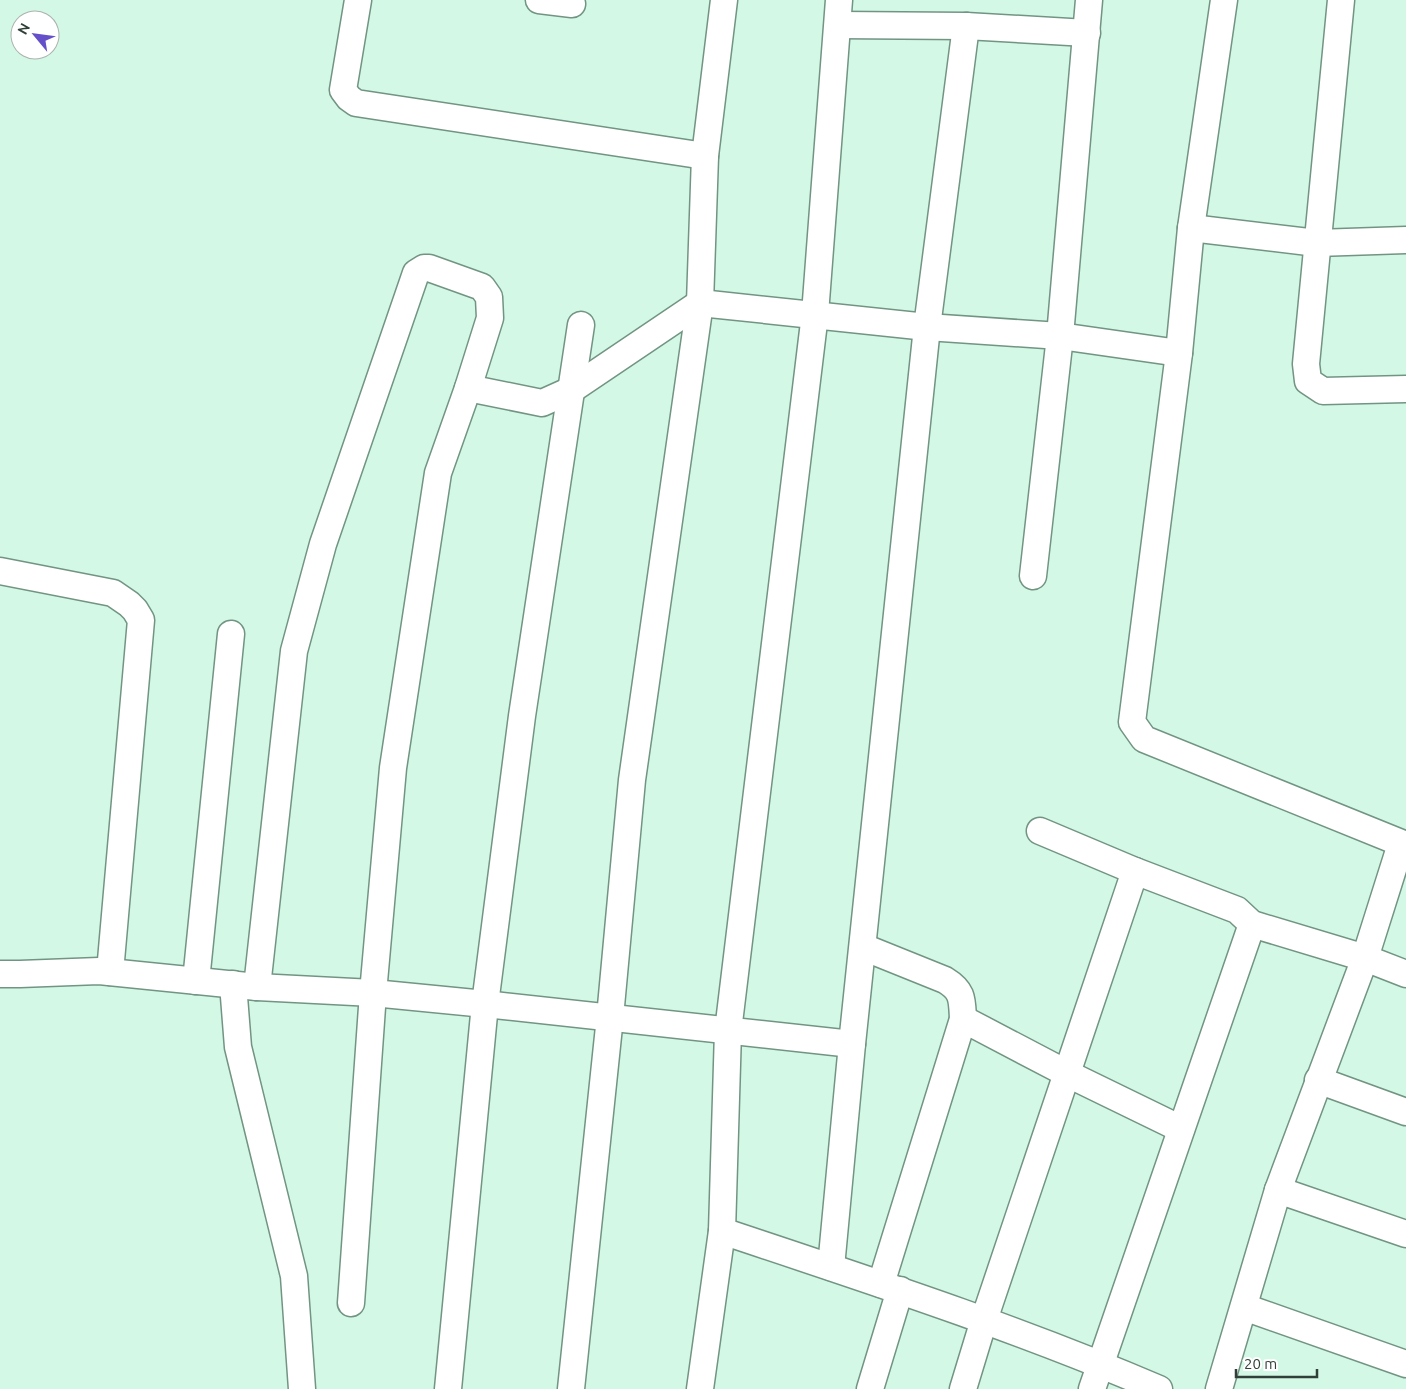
<svg xmlns="http://www.w3.org/2000/svg" width="1406" height="1389" viewBox="0 0 1406 1389" font-family="Ubuntu,sans-serif">
	<style>
		.lines { fill: none; stroke-linecap: round; stroke-linejoin: round }
		.street-casing { stroke: #729483; stroke-width: 29 }
		.street { stroke: #fff; stroke-width: 26 }
	</style>
	<rect width="100%" height="100%" fill="#d3f8e5"/>
	<g class="lines">
		<defs>
			<g id="street">
				<path d="M358 0 343 90 349 98 356 103 705 156"/>
				<path d="M539 0 572 4"/>
				<path d="M1224 0 1191 228 1179 353 1132 722 1144 739 1406 845"/>
				<path d="M1341 0 1306 364 1308 381 1323 391 1406 389"/>
				<path d="M838 25 966 26 1087 33"/>
				<path d="M1191 228 1317 243 1406 240"/>
				<path d="M468 388 542 403 571 390 700 303 927 327 1060 336 1179 353"/>
				<path d="M0 571 113 593 129 604 135 610 141 620 110 972"/>
				<path d="M1033 576 1060 336 1089 0"/>
				<path d="M1040 831 1135 871 1237 910 1252 924 1365 958 1406 974"/>
				<path d="M863 947 945 980C963 991 962 999 963 1019L881 1284"/>
				<path d="M0 974H20L99 971 257 987 373 993 485 1004 852 1044"/>
				<path d="M196 981 231 634"/>
				<path d="M233 984 238 1047 294 1276 302 1389"/>
				<path d="M257 987 294 651 323 544 416 273 424 268H429L482 287 489 297 490 318 468 388 438 473 393 768 373 993 351 1303"/>
				<path d="M963 1019 1068 1074 1181 1129"/>
				<path d="M1318 1080 1406 1112"/>
				<path d="M1278 1190 1406 1234"/>
				<path d="M722 1231C869 1280 1017 1328 1159 1389"/>
				<path d="M831 1267 852 1044 927 327 966 26"/>
				<path d="M1244 1307 1406 1364"/>
				<path d="M448 1389 485 1004 522 716 581 325"/>
				<path d="M571 1389 610 1017 632 780 700 303 705 156 724 0"/>
				<path d="M700 1389 722 1231 728 1031 815 314 839 0"/>
				<path d="M870 1389 900 1290"/>
				<path d="M963 1389 984 1320 1135 871"/>
				<path d="M1092 1389 1252 924"/>
				<path d="M1219 1389 1278 1190 1365 958 1401 844"/>
			</g>
		</defs>
		<use href="#street" class="street-casing"/>
		<use href="#street" class="street"/>
	</g>
	<g transform="translate(35 35) rotate(299)"><circle r="24" fill="#ffffff" stroke="#acb2af"/>
	<path d="M0-4L9 19L0 12L-9 19Z" fill="#6550c9"/>
	<text y="-8" font-size="14" font-weight="bold" text-anchor="middle" fill="#303f38">N</text>
	</g>
	<path d="M1236 1369v8h81v-8" fill="none" stroke="#303f38" stroke-width="2.5"/>
	<text x="1244" y="1369" font-size="15" fill="#303f38" stroke="#ffffff" stroke-width="4" paint-order="stroke">20 m</text>
</svg>
